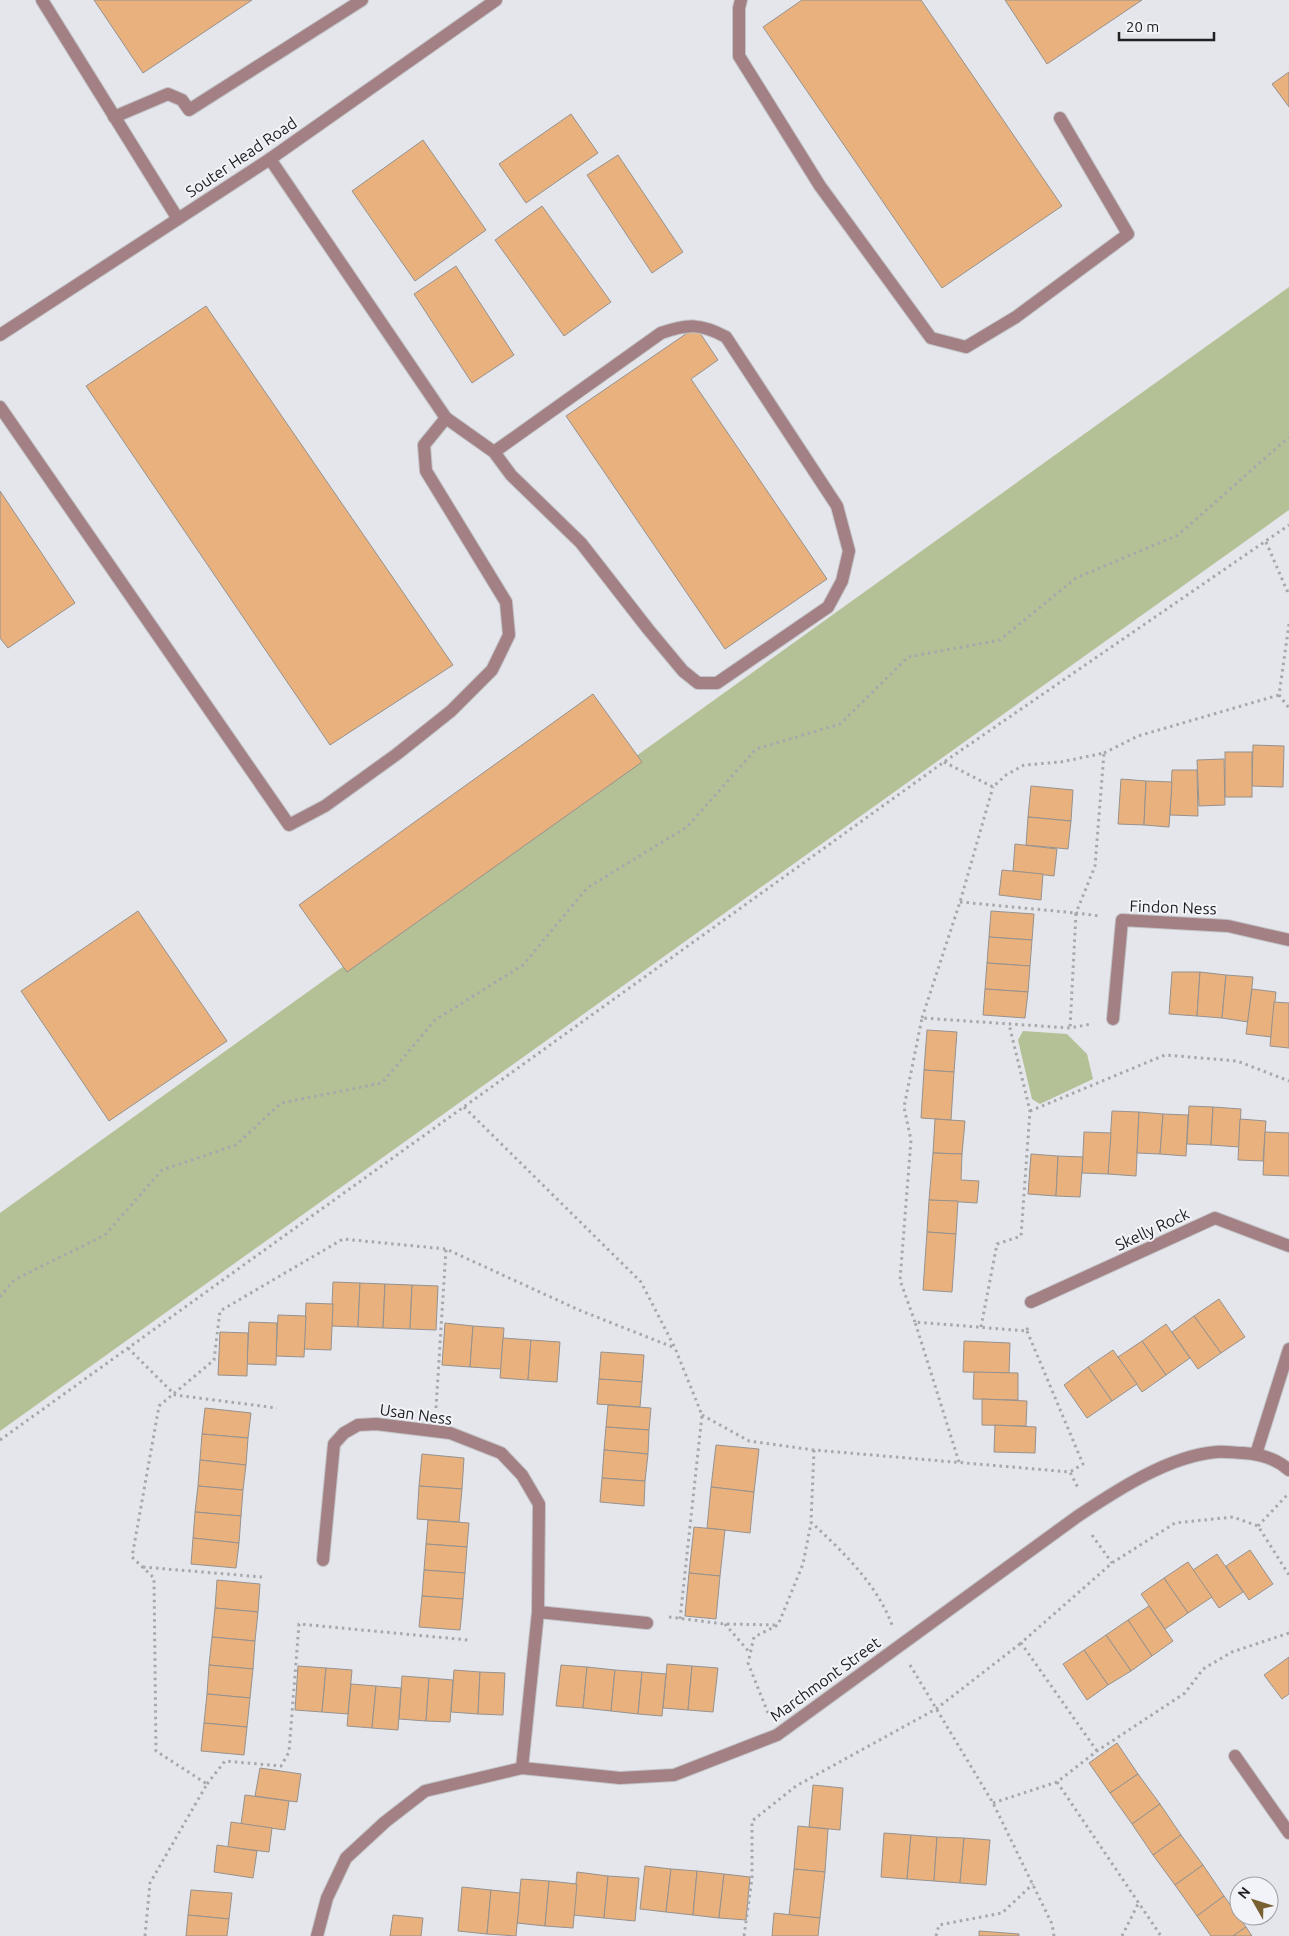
<svg xmlns="http://www.w3.org/2000/svg" width="1289" height="1936" viewBox="0 0 1289 1936" font-family="Ubuntu,sans-serif">
	<style>
		.green { fill: #b4c196 }
		.building { fill: #e8b17d; stroke: #96928f }
		.lines { fill: none; stroke-linecap: round; stroke-linejoin: round }
		.minor-casing { stroke: #c2c3c7; stroke-width: 14 }
		.path { stroke: #a7a8ac; stroke-width: 3; stroke-dasharray: 2.5 4; stroke-linecap: butt }
		.minor { stroke: #a28083; stroke-width: 12 }
		.labels { text-anchor: middle; dominant-baseline: central; stroke-width: 4; stroke-linejoin: round; paint-order: stroke }
		.street-label { font-size: 16px; fill: #212123; stroke: #f2f3f8 }
	</style>
	<rect width="100%" height="100%" fill="#e5e6eb"/>
	<g class="green">
		<path d="M1289 287V510L0 1431V1213Z"/>
		<path d="M1023 1031 1067 1034 1087 1054 1093 1079 1040 1104 1032 1099 1018 1040Z"/>
	</g>
	<g class="building">
		<path d="M94 0H252L143 73Z"/>
		<path d="M802 0H921L1062 206 942 288 763 27Z"/>
		<path d="M1005 0H1142L1047 64Z"/>
		<path d="M1289 72V107L1272 84Z"/>
		<path d="M571 114 598 153 526 203 499 164Z"/>
		<path d="M423 140 486 230 415 281 352 191Z"/>
		<path d="M618 155 683 252 652 273 587 175Z"/>
		<path d="M542 206 611 302 564 336 495 240Z"/>
		<path d="M456 266 514 355 472 383 414 294Z"/>
		<path d="M206 306 453 665 330 745 86 386Z"/>
		<path d="M696 327 718 360 691 379 827 579 725 649 566 416Z"/>
		<path d="M0 491 75 603 8 648 0 638Z"/>
		<path d="M593 694 642 762 347 972 299 905Z"/>
		<path d="M1253 745 1284 746 1283 787 1252 786Z"/>
		<rect x="1225" y="752" width="27" height="45"/>
		<path d="M1224 759 1225 805 1199 806 1197 760Z"/>
		<path d="M1172 770H1197L1198 816 1170 815Z"/>
		<path d="M1121 779 1146 781 1144 825 1118 824Z"/>
		<path d="M1146 781 1172 782 1169 827 1144 825Z"/>
		<path d="M1031 786 1073 790 1071 821 1028 817Z"/>
		<path d="M1028 817 1071 821 1068 849 1026 845Z"/>
		<path d="M1015 844 1057 849 1054 876 1013 871Z"/>
		<path d="M1002 870 1043 874 1041 900 999 895Z"/>
		<path d="M138 911 227 1041 109 1121 21 991Z"/>
		<path d="M991 911 1034 914 1032 940 989 937Z"/>
		<path d="M989 937 1032 940 1030 966 987 963Z"/>
		<path d="M987 963 1030 966 1028 992 985 989Z"/>
		<path d="M1172 972H1200L1197 1016 1169 1014Z"/>
		<path d="M1200 972 1226 975 1222 1018 1197 1016Z"/>
		<path d="M1226 975 1253 977 1248 1022 1222 1018Z"/>
		<path d="M985 989 1028 992 1025 1018 983 1015Z"/>
		<path d="M1252 989 1276 992 1271 1037 1246 1034Z"/>
		<path d="M1274 1002 1289 1003V1048L1270 1046Z"/>
		<path d="M927 1030 957 1032 954 1072 924 1070Z"/>
		<path d="M924 1070 954 1072 951 1120 921 1118Z"/>
		<path d="M1189 1106 1213 1107 1211 1145 1187 1144Z"/>
		<path d="M1213 1107 1241 1109 1239 1147 1211 1145Z"/>
		<path d="M1112 1111 1139 1112 1136 1176 1108 1174Z"/>
		<path d="M1139 1112 1163 1114 1160 1154 1137 1153Z"/>
		<path d="M1163 1114 1188 1115 1186 1156 1160 1154Z"/>
		<path d="M935 1119 965 1121 962 1154 933 1153Z"/>
		<path d="M1240 1119 1266 1121 1263 1161 1238 1160Z"/>
		<path d="M1084 1132 1111 1133 1108 1174 1082 1173Z"/>
		<path d="M1265 1132 1289 1133V1176L1263 1175Z"/>
		<path d="M933 1153 962 1154 961 1180 979 1181 977 1203 929 1200Z"/>
		<path d="M1031 1154 1058 1156 1056 1196 1028 1194Z"/>
		<path d="M1058 1156 1083 1157 1080 1197 1056 1196Z"/>
		<path d="M929 1200 958 1201 956 1234 927 1232Z"/>
		<path d="M927 1232 956 1234 952 1292 923 1290Z"/>
		<path d="M333 1282 360 1283 358 1327 331 1326Z"/>
		<path d="M360 1283 385 1284 383 1328 358 1327Z"/>
		<path d="M385 1284 412 1285 410 1329 383 1328Z"/>
		<path d="M412 1285 438 1286 436 1330 410 1329Z"/>
		<path d="M1219 1299 1245 1337 1221 1353 1194 1316Z"/>
		<path d="M306 1303 333 1304 331 1350 304 1349Z"/>
		<path d="M278 1315 306 1316 304 1357 276 1356Z"/>
		<path d="M1194 1316 1221 1353 1198 1369 1172 1332Z"/>
		<path d="M249 1322 277 1323 276 1365 247 1364Z"/>
		<path d="M445 1323 473 1326 470 1367 442 1365Z"/>
		<path d="M1166 1324 1190 1358 1166 1375 1142 1341Z"/>
		<path d="M473 1326 504 1328 501 1369 470 1367Z"/>
		<path d="M220 1332 248 1333 247 1376 218 1375Z"/>
		<path d="M503 1338 531 1340 528 1380 500 1378Z"/>
		<path d="M531 1340 560 1342 557 1382 528 1380Z"/>
		<path d="M964 1341 1010 1343 1009 1373 963 1372Z"/>
		<path d="M1142 1341 1166 1375 1142 1392 1118 1357Z"/>
		<path d="M1113 1350 1137 1384 1112 1401 1088 1367Z"/>
		<path d="M601 1352 644 1355 642 1382 599 1379Z"/>
		<path d="M1088 1367 1112 1401 1087 1418 1064 1385Z"/>
		<path d="M974 1372 1018 1373V1400L973 1399Z"/>
		<path d="M599 1379 642 1382 640 1407 597 1404Z"/>
		<path d="M982 1399 1027 1401 1026 1426 982 1425Z"/>
		<path d="M608 1405 651 1408 649 1430 606 1427Z"/>
		<path d="M205 1408 251 1413 248 1438 202 1434Z"/>
		<path d="M995 1425 1036 1427 1035 1453 994 1452Z"/>
		<path d="M606 1427 649 1430 648 1454 604 1450Z"/>
		<path d="M202 1434 248 1438 246 1465 200 1460Z"/>
		<path d="M716 1445 759 1449 754 1492 711 1487Z"/>
		<path d="M604 1450 648 1454 645 1481 602 1478Z"/>
		<path d="M422 1454 464 1458 462 1489 419 1486Z"/>
		<path d="M200 1460 246 1465 243 1490 198 1486Z"/>
		<path d="M602 1478 645 1481 644 1506 600 1502Z"/>
		<path d="M198 1486 243 1490 241 1516 195 1512Z"/>
		<path d="M419 1486 462 1489 459 1522 417 1519Z"/>
		<path d="M711 1487 754 1492 750 1533 707 1528Z"/>
		<path d="M195 1512 241 1516 239 1543 193 1538Z"/>
		<path d="M428 1520 469 1523 467 1547 426 1544Z"/>
		<path d="M694 1527 725 1530 720 1576 689 1573Z"/>
		<path d="M193 1538 239 1543 236 1568 191 1564Z"/>
		<path d="M426 1544 467 1547 465 1573 424 1570Z"/>
		<path d="M1250 1550 1273 1584 1249 1600 1226 1566Z"/>
		<path d="M1217 1554 1243 1592 1219 1608 1193 1570Z"/>
		<path d="M1188 1562 1212 1597 1188 1613 1164 1578Z"/>
		<path d="M424 1570 465 1573 463 1599 422 1596Z"/>
		<path d="M689 1573 720 1576 716 1619 685 1616Z"/>
		<path d="M1164 1578 1188 1613 1165 1629 1141 1594Z"/>
		<path d="M217 1580 260 1584 258 1612 215 1608Z"/>
		<path d="M422 1596 463 1599 460 1630 419 1627Z"/>
		<path d="M1149 1606 1173 1641 1152 1656 1128 1620Z"/>
		<path d="M215 1608 258 1612 255 1641 212 1637Z"/>
		<path d="M1128 1620 1152 1656 1131 1671 1106 1635Z"/>
		<path d="M1106 1635 1131 1671 1108 1685 1084 1650Z"/>
		<path d="M212 1637 255 1641 253 1669 209 1665Z"/>
		<path d="M1084 1650 1108 1685 1087 1700 1063 1664Z"/>
		<path d="M1289 1657V1694L1282 1699 1264 1675Z"/>
		<path d="M667 1664 692 1666 688 1710 663 1708Z"/>
		<path d="M209 1665 253 1669 250 1698 207 1694Z"/>
		<path d="M561 1665 587 1667 583 1708 556 1706Z"/>
		<path d="M298 1666 326 1668 322 1712 295 1710Z"/>
		<path d="M692 1666 718 1668 713 1712 688 1710Z"/>
		<path d="M587 1667 615 1670 611 1711 583 1708Z"/>
		<path d="M326 1668 352 1670 348 1714 322 1712Z"/>
		<path d="M454 1670 480 1672 478 1714 451 1712Z"/>
		<path d="M615 1670 642 1672 638 1714 611 1711Z"/>
		<path d="M480 1672 505 1673 503 1715 478 1714Z"/>
		<path d="M642 1672 666 1674 662 1716 638 1714Z"/>
		<path d="M402 1676 429 1678 426 1721 399 1719Z"/>
		<path d="M429 1678 453 1680 450 1722 426 1721Z"/>
		<path d="M351 1684 376 1686 372 1728 347 1726Z"/>
		<path d="M376 1686 401 1688 398 1730 372 1728Z"/>
		<path d="M207 1694 250 1698 247 1727 204 1723Z"/>
		<path d="M204 1723 247 1727 244 1755 201 1751Z"/>
		<path d="M1117 1743 1138 1774 1110 1793 1089 1763Z"/>
		<path d="M260 1768 301 1774 297 1802 255 1796Z"/>
		<path d="M1138 1774 1160 1804 1132 1824 1110 1793Z"/>
		<path d="M813 1785 843 1788 840 1830 809 1827Z"/>
		<path d="M245 1795 289 1801 285 1830 241 1824Z"/>
		<path d="M1160 1804 1181 1835 1153 1855 1132 1824Z"/>
		<path d="M231 1822 272 1828 269 1852 228 1847Z"/>
		<path d="M798 1826 828 1829 825 1872 794 1869Z"/>
		<path d="M884 1833 911 1835 907 1879 881 1877Z"/>
		<path d="M911 1835 937 1837 934 1881 907 1879Z"/>
		<path d="M1181 1835 1203 1865 1175 1885 1153 1855Z"/>
		<path d="M937 1837 964 1838 960 1883 934 1881Z"/>
		<path d="M964 1838 990 1840 986 1885 960 1883Z"/>
		<path d="M217 1845 257 1851 253 1878 214 1872Z"/>
		<path d="M1203 1865 1224 1896 1197 1916 1175 1885Z"/>
		<path d="M645 1866 671 1869 666 1912 640 1909Z"/>
		<path d="M671 1869 697 1871 693 1915 666 1912Z"/>
		<path d="M794 1869 825 1872 820 1918 789 1915Z"/>
		<path d="M697 1871 724 1874 719 1918 693 1915Z"/>
		<path d="M577 1872 608 1876 604 1918 573 1915Z"/>
		<path d="M724 1874 750 1877 746 1920 719 1918Z"/>
		<path d="M608 1876 639 1878 635 1921 604 1918Z"/>
		<path d="M521 1879 549 1881 545 1926 517 1923Z"/>
		<path d="M549 1881 577 1884 573 1928 545 1926Z"/>
		<path d="M462 1887 491 1890 487 1934 458 1931Z"/>
		<path d="M191 1890 232 1893 229 1919 188 1915Z"/>
		<path d="M491 1890 520 1893 516 1936 487 1934Z"/>
		<path d="M1224 1896 1246 1927 1233 1936H1211L1197 1916Z"/>
		<path d="M774 1913 820 1918 818 1936H772Z"/>
		<path d="M188 1915 229 1919 227 1936H186Z"/>
		<path d="M393 1915 423 1918 421 1936H390Z"/>
		<path d="M1246 1927 1252 1936H1233Z"/>
		<path d="M979 1931 1019 1934V1936H979Z"/>
	</g>
	<g class="lines">
		<defs>
			<g id="minor">
				<path d="M42 0 178 219"/>
				<path d="M741 0 739 8V56L820 186 931 338 966 347 1016 317 1128 234 1060 118"/>
				<path d="M114 117 168 94 182 100 189 110 362 0"/>
				<path d="M270 159 446 418 494 452 511 475 581 543 648 629 683 671 698 683H717L828 607 842 581 849 551 837 506 726 337C700 323 688 324 661 333L494 452"/>
				<path d="M0 335 270 159 496 0"/>
				<path d="M0 407 289 825 325 806 397 754 451 711 492 670 509 635 506 602 426 471 424 445 446 418"/>
				<path d="M1113 1019 1122 920 1228 926 1289 940"/>
				<path d="M1031 1302 1215 1218 1289 1246"/>
				<path d="M1256 1454 1289 1349"/>
				<path d="M323 1560 334 1444 344 1433 358 1425 376 1424 450 1433 501 1453 522 1475 539 1504 538 1612 522 1768"/>
				<path d="M538 1612 647 1623"/>
				<path d="M1235 1756 1289 1833"/>
				<path d="M317 1936 327 1898 346 1858 385 1822 425 1791 522 1768 620 1778 674 1775 777 1735 1078 1516C1117 1490 1169 1456 1216 1452 1225 1451 1235 1453 1243 1453 1260 1454 1276 1458 1289 1470"/>
			</g>
		</defs>
		<use href="#minor" class="minor-casing"/>
		<g class="path">
			<path d="M1266 542 1289 595"/>
			<path d="M1289 624 1279 695 1289 708"/>
			<path d="M1104 753 1138 736 1279 695"/>
			<path d="M944 762 993 787 1006 775 1024 765 1061 762 1104 753 1095 866 1076 913 1100 916"/>
			<path d="M960 902 1076 913 1070 1028"/>
			<path d="M922 1018 960 902 993 787"/>
			<path d="M464 1107 641 1282 675 1348 702 1415 680 1619"/>
			<path d="M1030 1111 1165 1055 1237 1061 1289 1081"/>
			<path d="M0 1297 14 1280 105 1235 162 1170 236 1145 281 1103 382 1083 435 1020 523 965 587 888 687 827 756 749 840 724 908 657 1000 640 1076 578 1178 535 1289 437"/>
			<path d="M915 1322 900 1280 911 1140 904 1107 922 1018 1070 1028 1091 1024"/>
			<path d="M981 1327 997 1244 1021 1236 1030 1111 1009 1024"/>
			<path d="M1027 1331 1083 1464 1070 1472"/>
			<path d="M128 1348 175 1395 277 1408"/>
			<path d="M436 1408 446 1249"/>
			<path d="M702 1415 749 1441 814 1450 1070 1472 1078 1488"/>
			<path d="M0 1440 944 762 1289 525"/>
			<path d="M814 1450 811 1522C842 1551 877 1584 892 1625"/>
			<path d="M959 1462 915 1322 1027 1331 1028 1324"/>
			<path d="M1258 1526 1289 1493"/>
			<path d="M1092 1535 1112 1563"/>
			<path d="M143 1567 262 1577"/>
			<path d="M669 1617 724 1624 777 1625"/>
			<path d="M725 1624 750 1653"/>
			<path d="M910 1665 993 1803 1052 1924 1054 1936"/>
			<path d="M768 1713 748 1663 754 1637 778 1625 803 1564 811 1523"/>
			<path d="M1097 1751 1021 1643 1112 1563 1175 1523 1233 1517 1258 1526 1289 1575"/>
			<path d="M1057 1782 1161 1936"/>
			<path d="M207 1784 225 1761 281 1766 289 1752 299 1624 468 1640"/>
			<path d="M993 1803 1057 1782 1097 1751 1185 1693 1203 1669 1232 1652 1289 1633"/>
			<path d="M145 1936 150 1883 207 1784 156 1751 154 1578 132 1557 159 1406 214 1360 220 1311 343 1239 446 1249 579 1310 675 1348"/>
			<path d="M744 1936 752 1878V1821L796 1786 936 1709 1021 1643"/>
			<path d="M936 1936 939 1925 1002 1913 1033 1884"/>
			<path d="M1122 1936 1138 1904"/>
		</g>
		<use href="#minor" class="minor"/>
	</g>
	<g class="labels">
		<g class="street-label">
			<text transform="translate(241 157) rotate(-34)">Souter Head Road</text>
			<text transform="translate(1173 907) rotate(2)">Findon Ness</text>
			<text transform="translate(1152 1229) rotate(-25)">Skelly Rock</text>
			<text transform="translate(416 1414) rotate(8)">Usan Ness</text>
			<text transform="translate(825 1679) rotate(-36)">Marchmont Street</text>
		</g>
	</g>
	<g transform="translate(1254 1901) rotate(309)"><circle r="24" fill="#f2f3f8" stroke="#9e9fa3"/>
	<path d="M0-4L9 19L0 12L-9 19Z" fill="#796031"/>
	<text y="-8" font-size="14" font-weight="bold" text-anchor="middle" fill="#212123">N</text>
	</g>
	<path d="M1119 32v8h95v-8" fill="none" stroke="#212123" stroke-width="2.5"/>
	<text x="1126" y="32" font-size="15" fill="#212123" stroke="#f2f3f8" stroke-width="4" paint-order="stroke">20 m</text>
</svg>
